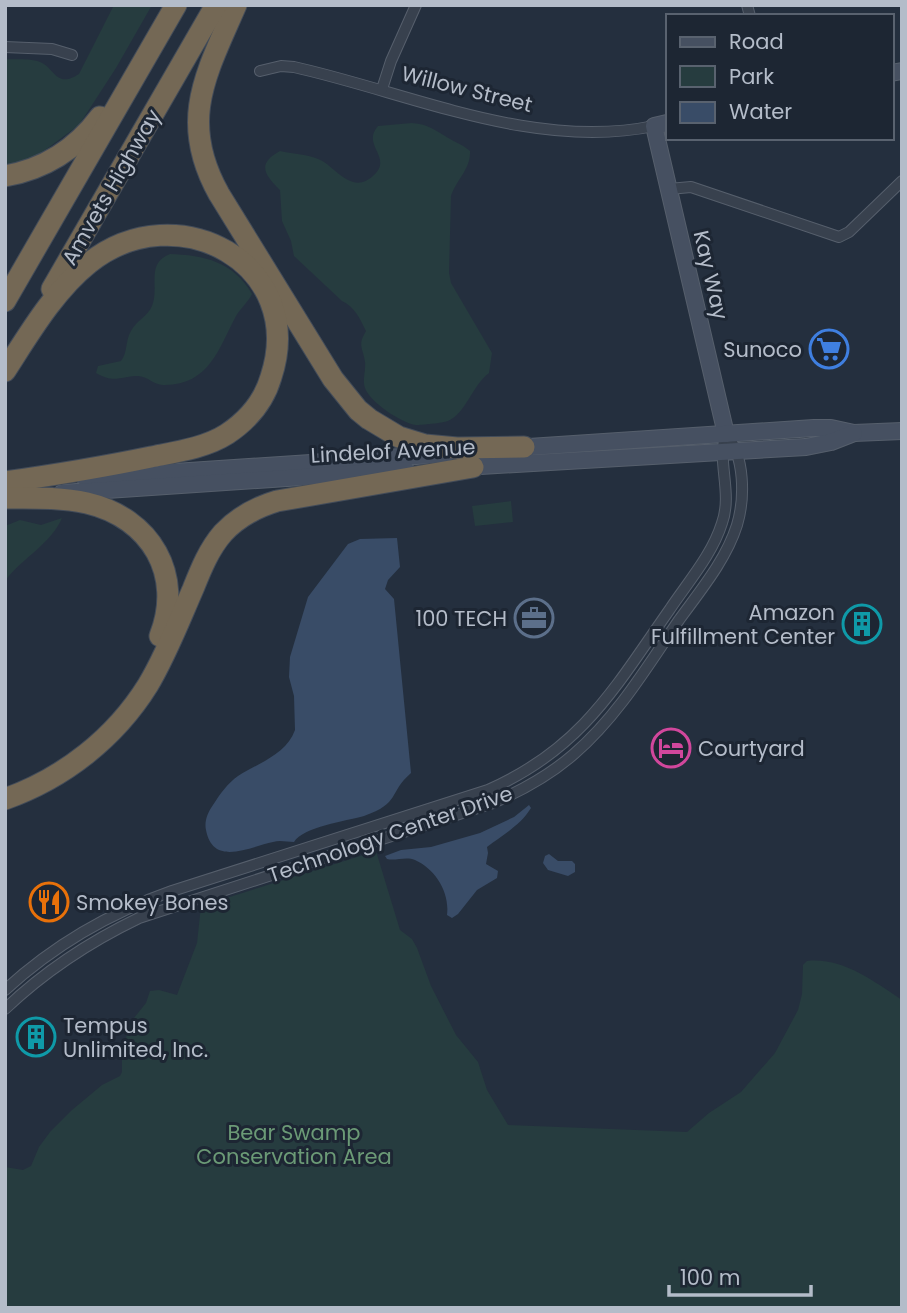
<svg xmlns="http://www.w3.org/2000/svg" width="907" height="1313" viewBox="0 0 907 1313" font-family="Poppins,sans-serif">
	<style>
		.green { fill: #263c3f }
		.water { fill: #394c67 }
		.lines { fill: none; stroke-linecap: round; stroke-linejoin: round }
		.street-casing { stroke: #565f6c; stroke-width: 12 }
		.secondary-casing { stroke: #565f6c; stroke-width: 18 }
		.highway-casing { stroke: #434c59; stroke-width: 23 }
		.street { stroke: #38414e; stroke-width: 10 }
		.secondary { stroke: #465061; stroke-width: 16 }
		.highway { stroke: #746855; stroke-width: 21 }
		.labels { text-anchor: middle; dominant-baseline: central; stroke-width: 6; stroke-linejoin: round; paint-order: stroke }
		.street-label { font-size: 21px; fill: #b4bcc9; stroke: #1d2633 }
		.poi-label { font-size: 21px; fill: #b4bcc9; stroke: #1d2633; text-anchor: end }
		.park-label { font-size: 21px; fill: #6b9a76; stroke: #1d2633 }
	</style>
	<rect width="100%" height="100%" fill="#242f3e"/>
	<g class="green">
		<path d="M114 5H152L116 68 79 125 29 162 5 166V59C15 60 30 58 40 62 55 68 56 89 79 74Z"/>
		<path d="M412 123C429 124 436 131 450 139 457 143 463 145 470 151 471 169 456 180 451 196L449 273 451 283 492 353 489 373C472 386 466 413 448 421 443 423 421 425 416 425 401 423 370 402 365 388 362 380 366 371 365 362 363 347 357 346 366 331 360 319 355 307 342 301L294 256 291 241 282 221 280 190C265 175 256 164 280 151 292 154 306 154 318 159 335 165 351 197 374 175 393 157 361 145 378 126Z"/>
		<path d="M170 254C204 255 234 262 252 294 248 302 241 308 236 316 219 348 209 386 163 385 154 385 147 376 138 376 120 376 115 384 96 373L98 366 121 361C128 352 125 341 131 331 136 321 148 316 152 306 160 286 145 264 170 254Z"/>
		<path d="M511 501 513 522 475 526 472 506Z"/>
		<path d="M62 518C51 544 22 558 5 581V526L20 520 41 525Z"/>
		<path d="M376 851 400 930 412 939 417 948 431 986 456 1035 478 1062 487 1090 508 1125 687 1132 709 1113 741 1092 775 1053 798 1010 802 994 803 965 807 961C841 957 872 980 899 998L902 1001V1308H5V1167L23 1170 31 1166 39 1147 50 1132 72 1110 102 1085 120 1076 122 1072V1060L127 1033 134 1018 146 1003 150 991 159 990 177 995 197 943 201 906Z"/>
	</g>
	<g class="water">
		<path d="M397 538 400 567 388 580 385 589 394 599 411 773C388 793 401 803 364 816 346 821 303 827 294 842 287 842 280 840 273 842 249 847 213 867 206 830 204 821 208 812 213 805 220 794 228 783 238 776 258 763 286 755 295 730L294 696 289 677 290 657 308 597 348 544 360 539Z"/>
		<path d="M529 805 531 808C520 826 502 835 487 847L488 853 486 864 498 871 497 878 477 890 458 914 452 918 447 915C450 892 435 869 415 860 406 856 396 861 387 859L385 856 401 850 431 847 480 833 514 817Z"/>
		<path d="M549 854 558 861H572L575 864V872L568 876 548 870 543 863 545 856Z"/>
	</g>
	<g class="lines">
		<defs>
			<g id="street">
				<path d="M747 5 750 16"/>
				<path d="M5 47 52 49 72 55"/>
				<path d="M260 71 281 66 294 67C410 93 534 151 654 126"/>
				<path d="M382 89 391 61 416 5"/>
				<path d="M669 189 691 187 839 237 849 232 902 181"/>
				<path d="M5 990C54 945 109 913 172 891L488 790C581 749 614 689 670 609 688 582 712 555 722 523 733 492 716 460 726 434"/>
				<path d="M5 1009C45 971 89 942 139 918L493 803C523 790 550 775 574 754 617 717 647 667 679 620 700 591 726 560 737 525 745 498 745 456 726 434"/>
			</g>
			<g id="secondary">
				<path d="M891 73 902 71"/>
				<path d="M667 123 654 126 726 434"/>
				<path d="M514 448 814 428H831L854 433 902 431"/>
				<path d="M464 467 806 447 831 442 854 433"/>
				<path d="M85 478 446 454"/>
				<path d="M62 493 406 470"/>
			</g>
			<g id="highway">
				<path d="M236 5C206 74 178 121 219 194L333 379 358 410 369 419 399 437 425 445 457 448 524 447"/>
				<path d="M5 176C45 169 76 149 100 117"/>
				<path d="M52 289 216 5"/>
				<path d="M5 301 176 5"/>
				<path d="M5 371C29 334 54 291 89 263 177 193 308 264 271 377 264 401 248 420 227 434 205 448 176 452 151 457 103 467 54 475 5 482"/>
				<path d="M5 498C33 498 60 497 87 503 151 518 184 575 160 636"/>
				<path d="M5 799C64 778 115 738 148 685 166 655 179 621 193 589 201 569 209 549 223 533 238 517 257 507 277 501L473 467"/>
			</g>
		</defs>
		<use href="#street" class="street-casing"/>
		<use href="#secondary" class="secondary-casing"/>
		<use href="#highway" class="highway-casing"/>
		<use href="#street" class="street"/>
		<use href="#secondary" class="secondary"/>
		<use href="#highway" class="highway"/>
	</g>
	<defs>
		<symbol id="supermarket-ring" viewBox="-11 -11 22 22"><circle r="9.5" fill="#1d2633" stroke="#3f7fe0" stroke-width="1.5"/><path d="M-6-5.5h2.5l.6 2H6L4.5 2H-2.5L-4.4-4H-6ZM-1.5 3.2a1.3 1.3 0 1 0 .1 0ZM3 3.2a1.3 1.3 0 1 0 .1 0Z" fill="#3f7fe0"/></symbol>
		<symbol id="office-ring" viewBox="-11 -11 22 22"><circle r="9.5" fill="#1d2633" stroke="#5c6f8a" stroke-width="1.5"/><path d="M-6-3h4V-5.5h4V-3h4V5H-6ZM-1-4.5V-3h2v-1.5ZM-6 0V1H6V0Z" fill="#5c6f8a"/></symbol>
		<symbol id="building-ring" viewBox="-11 -11 22 22"><circle r="9.5" fill="#1d2633" stroke="#0f9aa8" stroke-width="1.5"/><path d="M-4-6H4V6H1V3H-1V6H-4ZM-2.5-4.3h1.7v1.8h-1.7ZM.8-4.3h1.7v1.8H.8ZM-2.5-1h1.7V.8h-1.7ZM.8-1h1.7V.8H.8Z" fill="#0f9aa8"/></symbol>
		<symbol id="hotel-ring" viewBox="-11 -11 22 22"><circle r="9.5" fill="#1d2633" stroke="#d1479c" stroke-width="1.5"/><path d="M-6-4.5h1.5V1H6V5H4.5V3h-9V5H-6ZM-4 0a1.8 1.8 0 1 1 3.6 0ZM.5 0V-2.5h3Q6-2.5 6 0Z" fill="#d1479c"/></symbol>
		<symbol id="restaurant-ring" viewBox="-11 -11 22 22"><circle r="9.5" fill="#1d2633" stroke="#e8710a" stroke-width="1.5"/><path d="M-5-6h1v4h1v-4h1v4h1v-4h1v5L-1.5 .5V6h-2V.5L-5-1ZM5-6V6H3V1.5H1.5Q1.5-4 5-6Z" fill="#e8710a"/></symbol>
	</defs>
	<g fill-rule="evenodd">
		<use href="#supermarket-ring" x="807" y="327" width="44" height="44"/>
		<use href="#office-ring" x="512" y="596" width="44" height="44"/>
		<use href="#building-ring" x="840" y="602" width="44" height="44"/>
		<use href="#hotel-ring" x="649" y="726" width="44" height="44"/>
		<use href="#restaurant-ring" x="27" y="880" width="44" height="44"/>
		<use href="#building-ring" x="14" y="1015" width="44" height="44"/>
	</g>
	<g class="labels">
		<g class="street-label">
			<text transform="translate(467 89) rotate(14)">Willow Street</text>
			<text transform="translate(111 187) rotate(-60)">Amvets Highway</text>
			<text transform="translate(711 275) rotate(77)">Kay Way</text>
			<text transform="translate(393 451) rotate(-3)">Lindelof Avenue</text>
			<text transform="translate(390 834) rotate(-19)">Technology Center Drive</text>
		</g>
		<g class="poi-label">
			<text x="802" y="349">Sunoco</text>
			<text x="835" y="612">Amazon<tspan x="835" dy="24">Fulfillment Center</tspan></text>
			<text x="507" y="618">100 TECH</text>
			<text x="698" y="748" text-anchor="start">Courtyard</text>
			<text x="76" y="902" text-anchor="start">Smokey Bones</text>
			<text x="63" y="1025" text-anchor="start">Tempus<tspan x="63" dy="24">Unlimited, Inc.</tspan></text>
		</g>
		<g class="park-label">
			<text x="294" y="1132">Bear Swamp<tspan x="294" dy="24">Conservation Area</tspan></text>
		</g>
	</g>
	<rect width="907" height="1313" fill="none" stroke="#b4bcc9" stroke-width="14"/>
	<rect x="666" y="14" width="228" height="126" fill="#1d2633" stroke="#59626f" stroke-width="2"/>
	<rect x="680" y="37" width="35" height="10" fill="#465061" stroke="#59626f" stroke-width="2"/>
	<text x="729" y="49" font-size="21" fill="#b4bcc9">Road</text>
	<rect x="680" y="66" width="35" height="21" fill="#263c3f" stroke="#59626f" stroke-width="2"/>
	<text x="729" y="84" font-size="21" fill="#b4bcc9">Park</text>
	<rect x="680" y="102" width="35" height="21" fill="#394c67" stroke="#59626f" stroke-width="2"/>
	<text x="729" y="119" font-size="21" fill="#b4bcc9">Water</text>
	<path d="M669 1285v10h142v-10" fill="none" stroke="#b4bcc9" stroke-width="3.5"/>
	<text x="680" y="1285" font-size="21" fill="#b4bcc9" stroke="#1d2633" stroke-width="5" paint-order="stroke">100 m</text>
</svg>
